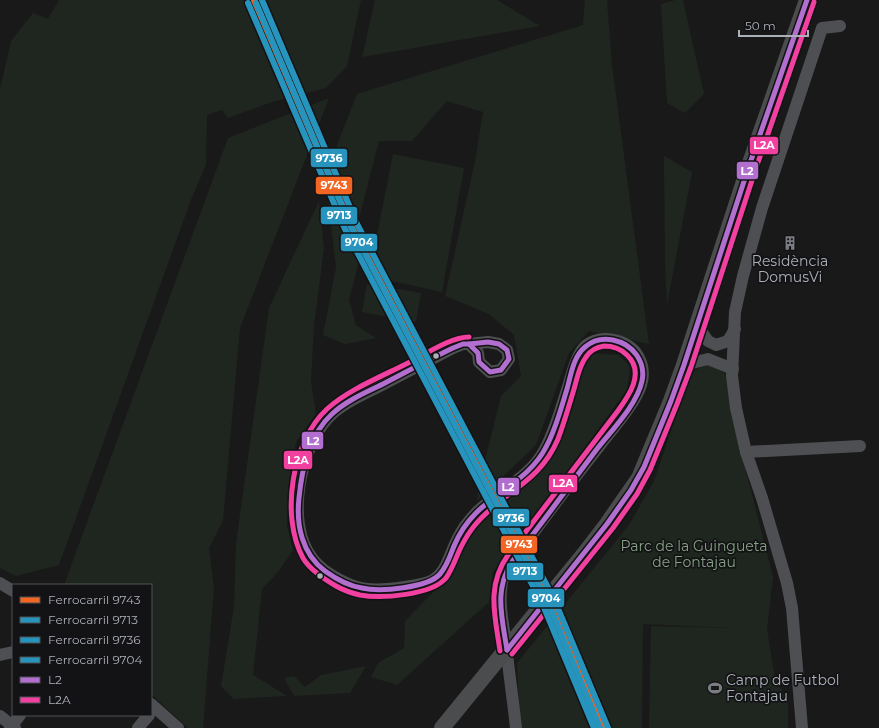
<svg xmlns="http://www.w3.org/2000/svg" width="879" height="728" viewBox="0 0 879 728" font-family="Montserrat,sans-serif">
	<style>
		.green { fill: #1f2620 }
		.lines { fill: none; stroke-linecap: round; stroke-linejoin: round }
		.minor { stroke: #4e4f52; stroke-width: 12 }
		.major { stroke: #4b4c4e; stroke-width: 16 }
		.bus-1-casing { stroke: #131315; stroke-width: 8 }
		.bus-2-casing { stroke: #131315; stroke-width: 8 }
		.bus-1 { stroke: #b36fd0; stroke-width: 5 }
		.bus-2 { stroke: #f240a1; stroke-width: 5 }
		.rail-1-casing { stroke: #131315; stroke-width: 9 }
		.rail-2-casing { stroke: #131315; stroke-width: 9 }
		.rail-3-casing { stroke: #131315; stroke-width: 9 }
		.rail-4-casing { stroke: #131315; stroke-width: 9 }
		.rail-1 { stroke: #f26522; stroke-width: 6 }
		.rail-2 { stroke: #2694bd; stroke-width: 6 }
		.rail-3 { stroke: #2694bd; stroke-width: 6 }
		.rail-4 { stroke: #2694bd; stroke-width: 6 }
		.bus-dot { fill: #acb1b9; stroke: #131315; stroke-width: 1.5 }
		.labels { text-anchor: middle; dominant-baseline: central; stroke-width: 3.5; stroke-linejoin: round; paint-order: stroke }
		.poi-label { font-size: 14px; fill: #acb1b9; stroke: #131315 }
		.park-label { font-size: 14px; fill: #86a284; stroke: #131315 }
		.line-badge { stroke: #131315; stroke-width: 1.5 }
		.badge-label { font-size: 11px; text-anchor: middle; font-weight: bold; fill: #fff }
	</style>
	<rect width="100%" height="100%" fill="#191919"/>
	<g class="green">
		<path d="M59 0H361L347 66 326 88 272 102 228 118 222 110 207 115 206 165 192 197 59 565 16 576 0 568V89L11 41 33 13 48 19Z"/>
		<path d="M375 0H497L540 26 362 57Z"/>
		<path d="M585 0H607L612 65 649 344 589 331 569 353 536 445 477 501 479 484 501 396 521 376 514 335 489 314 445 296 475 161 483 112 447 101 412 141H379L355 234 361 253 349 300 356 325 376 338 345 344 323 335 336 267 325 176 357 94 583 25Z"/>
		<path d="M675 0H683L704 94 685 113 667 103 661 4Z"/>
		<path d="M329 98 240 328 223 521 209 548 214 588 203 728H188L151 694V585H64L228 138Z"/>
		<path d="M393 154 464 168 442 292 369 276Z"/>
		<path d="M664 156 692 172 667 305 665 262Z"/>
		<path d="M319 201 324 248 314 326 311 381 316 414 296 442 289 481 287 526 293 550 278 572 262 589 253 675 287 696 234 699 221 686 234 607 236 543 269 308Z"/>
		<path d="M367 284 421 293 416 322 362 312Z"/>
		<path d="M590 353 619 355 630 366 627 390 493 572 489 602 397 685 371 677 378 663 404 648 405 621 442 583 481 517 539 473 558 445 579 374Z"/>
		<path d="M707 363 724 372 726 377 734 424 773 577 767 629 774 673 788 704V728H649L651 626 732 628 643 624 642 728H520L517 663 629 525 654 481 691 372Z"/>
		<path d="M366 666 350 693 294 696 284 678 294 676 305 687 321 675Z"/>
	</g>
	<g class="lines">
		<g class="minor">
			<path d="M696 324 708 341 716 345 728 341 735 329"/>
			<path d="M488 342 499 344 507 350 509 359 501 370 490 372 479 362 478 353 469 344Z"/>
			<path d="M469 344H463L453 348C428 361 403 374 378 387 362 395 341 404 328 418 300 448 285 524 312 558 321 570 337 579 351 585 365 591 383 590 398 588 409 586 423 585 433 580 447 572 450 553 457 540 462 529 470 519 478 511 498 492 531 476 544 451 555 432 562 405 569 384 572 373 575 360 582 350 595 332 628 338 638 356 643 365 644 376 641 385 635 404 613 428 601 444 576 476 552 507 528 540 522 549 514 559 508 569 503 576 501 583 501 591 499 609 504 627 506 645 509 673 513 700 516 728"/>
			<path d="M684 365 708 359 733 369"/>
			<path d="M746 452 860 446"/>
			<path d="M0 583 13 591"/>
			<path d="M0 655 13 652"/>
			<path d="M151 704 178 728"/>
			<path d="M0 716 15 728"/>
			<path d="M10 728 20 715"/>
			<path d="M138 728 149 715"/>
			<path d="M802 728 792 608 787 583 762 498 746 452 736 408 732 376 735 312 743 276 762 208 822 28 840 26"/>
		</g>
		<path class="major" d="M442 728 584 554 607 524 639 478 671 401 684 365 749 166 807 0"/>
		<defs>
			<g id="bus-1">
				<path d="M488 342 499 344 507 350 509 359 501 370 490 372 479 362 478 353 469 344Z"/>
				<path d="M469 344H463L453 348C430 359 408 371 385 383 367 392 347 400 332 414 309 435 302 468 299 498 296 525 302 554 325 571 336 579 349 586 362 588 380 592 428 588 440 574 447 566 450 556 454 546 459 534 467 522 476 513 499 490 531 477 546 447 556 429 561 408 567 389 571 375 573 357 585 347 593 340 603 338 613 340 633 344 646 362 642 381 637 405 611 431 597 449 569 486 542 523 514 559 493 588 502 617 507 650"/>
				<path d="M507 650 607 524 631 490 644 467 671 401 684 365 749 166 807 0"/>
			</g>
			<g id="bus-2">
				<path d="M469 337C451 337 426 354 410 362 383 376 349 389 327 409 292 441 280 516 303 558 310 570 324 579 336 586 343 590 351 593 360 595 381 599 432 595 446 578 453 568 456 557 461 547 465 539 470 531 475 525 503 491 539 484 558 439 564 423 569 406 574 389 577 379 579 366 586 357 590 351 597 347 604 346 613 346 621 349 627 355 646 373 628 397 617 412L508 555C486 586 495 616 500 651"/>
				<path d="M512 654 613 528 637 494 650 470 677 404 691 367 756 168 814 2"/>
			</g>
		</defs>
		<use href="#bus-1" class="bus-1-casing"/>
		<use href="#bus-2" class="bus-2-casing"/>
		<use href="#bus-1" class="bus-1"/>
		<use href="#bus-2" class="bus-2"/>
		<defs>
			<path id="rail-1" d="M254 0 351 226 549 602 602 728"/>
			<path id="rail-2" d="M248 3 345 229 543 605 594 728"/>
			<path id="rail-3" d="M262 0 357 224 554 599 608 728"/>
			<path id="rail-4" d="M256 3 351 227 548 602 600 728"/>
		</defs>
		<use href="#rail-1" class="rail-1-casing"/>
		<use href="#rail-2" class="rail-2-casing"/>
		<use href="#rail-3" class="rail-3-casing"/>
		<use href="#rail-4" class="rail-4-casing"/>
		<use href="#rail-1" class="rail-1"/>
		<use href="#rail-2" class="rail-2"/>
		<use href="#rail-3" class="rail-3"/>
		<use href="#rail-4" class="rail-4"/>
	</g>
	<defs>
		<symbol id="building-bare" viewBox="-9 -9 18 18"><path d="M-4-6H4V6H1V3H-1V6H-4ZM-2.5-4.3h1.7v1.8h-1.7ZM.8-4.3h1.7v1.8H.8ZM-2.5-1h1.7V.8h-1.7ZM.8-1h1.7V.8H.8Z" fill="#797c81" stroke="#131315" stroke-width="2.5" paint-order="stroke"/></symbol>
		<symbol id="stadium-bare" viewBox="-9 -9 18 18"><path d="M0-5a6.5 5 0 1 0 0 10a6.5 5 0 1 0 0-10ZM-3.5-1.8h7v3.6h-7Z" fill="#797c81" stroke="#131315" stroke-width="2.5" paint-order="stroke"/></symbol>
	</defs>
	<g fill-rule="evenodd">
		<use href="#building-bare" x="780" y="233" width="20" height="20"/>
		<use href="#stadium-bare" x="705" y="678" width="20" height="20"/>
	</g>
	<g class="bus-dot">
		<circle cx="436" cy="356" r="3.5"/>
		<circle cx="320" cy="576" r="3.5"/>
	</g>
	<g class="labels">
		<g class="poi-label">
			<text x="790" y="261">Residència<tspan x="790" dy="16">DomusVi</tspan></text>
			<text x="726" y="680" text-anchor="start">Camp de Futbol<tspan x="726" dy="16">Fontajau</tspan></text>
		</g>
		<g class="park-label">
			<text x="694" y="546">Parc de la Guingueta<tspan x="694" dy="16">de Fontajau</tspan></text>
		</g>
	</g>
	<g class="line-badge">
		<rect x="749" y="136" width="30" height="19" rx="4" fill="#f240a1"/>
		<rect x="310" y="148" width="38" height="20" rx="4" fill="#2694bd"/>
		<rect x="736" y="161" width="23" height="19" rx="4" fill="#b36fd0"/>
		<rect x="315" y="176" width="38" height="19" rx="4" fill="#f26522"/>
		<rect x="320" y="206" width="38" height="19" rx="4" fill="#2694bd"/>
		<rect x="340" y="233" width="38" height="19" rx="4" fill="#2694bd"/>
		<rect x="301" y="431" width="23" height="19" rx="4" fill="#b36fd0"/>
		<rect x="283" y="450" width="30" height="20" rx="4" fill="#f240a1"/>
		<rect x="548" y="474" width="30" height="19" rx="4" fill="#f240a1"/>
		<rect x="497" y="477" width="23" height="19" rx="4" fill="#b36fd0"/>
		<rect x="492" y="508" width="38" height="19" rx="4" fill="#2694bd"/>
		<rect x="500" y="535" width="38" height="19" rx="4" fill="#f26522"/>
		<rect x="506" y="562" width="38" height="19" rx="4" fill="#2694bd"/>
		<rect x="527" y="588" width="38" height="20" rx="4" fill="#2694bd"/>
	</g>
	<g class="badge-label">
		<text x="764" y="149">L2A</text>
		<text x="329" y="162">9736</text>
		<text x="747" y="175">L2</text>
		<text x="334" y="189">9743</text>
		<text x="339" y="219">9713</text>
		<text x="359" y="246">9704</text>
		<text x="313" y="445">L2</text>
		<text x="298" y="464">L2A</text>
		<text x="563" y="487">L2A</text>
		<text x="508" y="491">L2</text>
		<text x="511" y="522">9736</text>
		<text x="519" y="548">9743</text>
		<text x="525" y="575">9713</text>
		<text x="546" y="602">9704</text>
	</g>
	<rect x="12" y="584" width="140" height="132" fill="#131315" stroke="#505257"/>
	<rect x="20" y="597" width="20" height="6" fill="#f26522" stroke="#505257"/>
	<text x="48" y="604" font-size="12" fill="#acb1b9">Ferrocarril 9743</text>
	<rect x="20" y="617" width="20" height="6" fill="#2694bd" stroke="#505257"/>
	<text x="48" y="624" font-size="12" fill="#acb1b9">Ferrocarril 9713</text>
	<rect x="20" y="637" width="20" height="6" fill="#2694bd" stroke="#505257"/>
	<text x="48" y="644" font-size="12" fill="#acb1b9">Ferrocarril 9736</text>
	<rect x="20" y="657" width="20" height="6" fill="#2694bd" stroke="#505257"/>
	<text x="48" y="664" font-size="12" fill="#acb1b9">Ferrocarril 9704</text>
	<rect x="20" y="677" width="20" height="6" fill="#b36fd0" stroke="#505257"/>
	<text x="48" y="684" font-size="12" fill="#acb1b9">L2</text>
	<rect x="20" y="697" width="20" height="6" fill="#f240a1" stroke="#505257"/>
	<text x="48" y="704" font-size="12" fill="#acb1b9">L2A</text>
	<path d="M739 30v6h69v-6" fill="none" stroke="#acb1b9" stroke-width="2"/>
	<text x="745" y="30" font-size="12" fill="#acb1b9" stroke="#131315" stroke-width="3" paint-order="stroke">50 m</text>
</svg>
